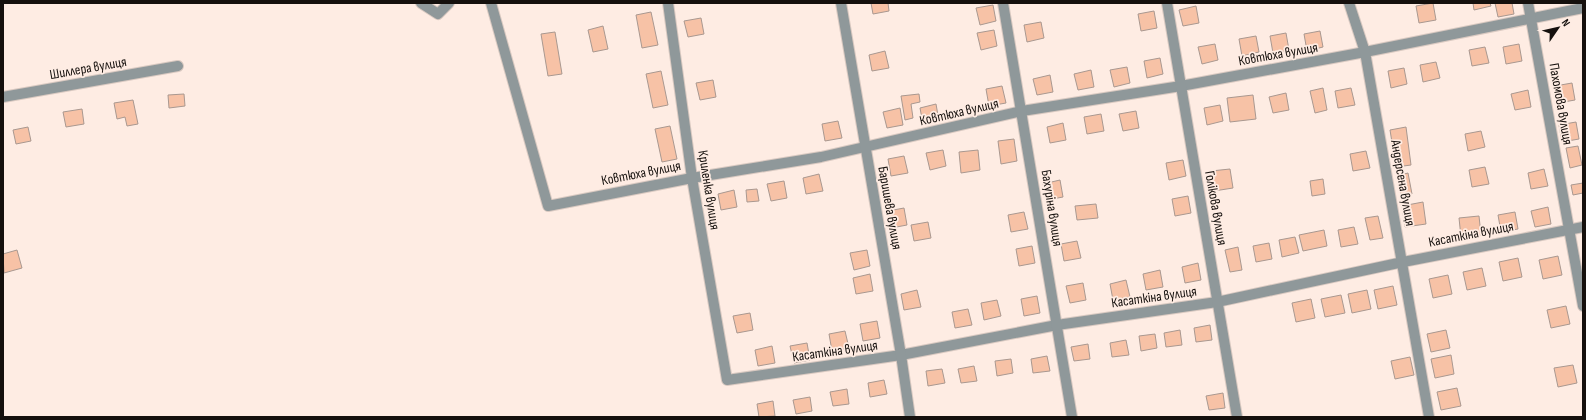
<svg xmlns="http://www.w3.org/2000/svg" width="1586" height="420" viewBox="0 0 1586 420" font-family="'Sofia Sans Condensed',sans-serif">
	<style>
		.building { fill: #f7c2a6; stroke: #a99890 }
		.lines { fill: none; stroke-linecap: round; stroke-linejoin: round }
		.street-casing { stroke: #d9c9c1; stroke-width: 12 }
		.street { stroke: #8f989a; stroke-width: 10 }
		.labels { text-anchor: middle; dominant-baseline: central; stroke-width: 3.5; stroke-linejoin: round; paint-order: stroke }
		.street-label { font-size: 14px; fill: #15100d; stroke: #feece3 }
	</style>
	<rect width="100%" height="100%" fill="#feece3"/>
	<g class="building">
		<path d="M871 3H888L889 11 873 14Z"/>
		<path d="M1433 3 1436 20 1419 23 1416 6Z"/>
		<path d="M1473 3H1490L1491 6 1474 10Z"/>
		<path d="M1495 3H1512L1514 14 1498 17Z"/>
		<path d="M993 5 996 21 980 25 976 8Z"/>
		<path d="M1196 6 1199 23 1183 26 1179 10Z"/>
		<path d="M1154 11 1157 28 1141 31 1138 14Z"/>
		<path d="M651 12 658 45 642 48 636 15Z"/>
		<path d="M701 18 704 34 688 37 684 21Z"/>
		<path d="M1041 22 1044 38 1027 42 1024 25Z"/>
		<path d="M603 26 608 49 593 52 588 30Z"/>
		<path d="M994 30 997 46 981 50 977 33Z"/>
		<path d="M1320 31 1323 47 1307 51 1304 34Z"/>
		<path d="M555 32 562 74 548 76 541 34Z"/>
		<path d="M1286 33 1289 50 1273 53 1270 36Z"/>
		<path d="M1256 36 1259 52 1242 56 1239 39Z"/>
		<path d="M1215 44 1218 60 1202 64 1198 47Z"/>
		<path d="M1519 44 1522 61 1506 64 1503 47Z"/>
		<path d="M1485 47 1489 63 1472 66 1469 50Z"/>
		<path d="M885 51 889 68 872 71 869 55Z"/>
		<path d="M1160 58 1163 74 1147 78 1144 61Z"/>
		<path d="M1436 62 1440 78 1423 82 1420 65Z"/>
		<path d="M1127 67 1130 83 1114 87 1110 70Z"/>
		<path d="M1404 68 1407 84 1391 88 1388 71Z"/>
		<path d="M1091 70 1094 87 1078 90 1074 74Z"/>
		<path d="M661 71 668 105 653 108 646 74Z"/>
		<path d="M1050 75 1053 92 1037 95 1033 79Z"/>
		<path d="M713 80 716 97 700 100 696 83Z"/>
		<path d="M1572 83 1575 100 1558 103 1555 86Z"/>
		<path d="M1002 86 1006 103 989 106 986 89Z"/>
		<path d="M1323 88 1327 110 1315 113 1310 91Z"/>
		<path d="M1351 88 1355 105 1338 108 1335 91Z"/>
		<path d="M1528 90 1531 107 1515 110 1511 94Z"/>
		<path d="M1286 93 1289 110 1273 113 1269 97Z"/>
		<path d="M184 94 185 106 169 108 168 95Z"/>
		<path d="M919 94 920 102 911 104 913 118 905 120 901 96Z"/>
		<path d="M1253 95 1256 119 1230 122 1227 98Z"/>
		<path d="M133 100 138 124 127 126 125 117 117 119 114 103Z"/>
		<path d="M936 104 939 121 923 124 920 108Z"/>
		<path d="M1220 105 1223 121 1207 125 1204 108Z"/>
		<path d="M900 108 903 125 887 128 883 112Z"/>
		<path d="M82 109 84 124 66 127 63 112Z"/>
		<path d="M1136 111 1139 128 1123 131 1119 114Z"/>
		<path d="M1101 114 1104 131 1087 134 1084 117Z"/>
		<path d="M838 121 842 138 825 141 822 124Z"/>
		<path d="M1576 122 1579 139 1562 142 1559 125Z"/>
		<path d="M1063 123 1066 140 1050 143 1047 127Z"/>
		<path d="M670 126 677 159 662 162 655 129Z"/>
		<path d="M28 127 31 141 16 144 13 130Z"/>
		<path d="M1406 127 1411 165 1396 167 1390 130Z"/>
		<path d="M1481 131 1485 147 1468 151 1465 134Z"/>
		<path d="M1014 139 1017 161 1001 164 998 141Z"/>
		<path d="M1578 146 1582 165 1570 168 1566 148Z"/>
		<path d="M943 150 946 166 930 170 926 153Z"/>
		<path d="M978 150 980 170 961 173 959 152Z"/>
		<path d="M1366 151 1370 168 1353 171 1350 154Z"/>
		<path d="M904 156 908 173 891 176 888 159Z"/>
		<path d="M1183 160 1186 176 1169 180 1166 163Z"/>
		<path d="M1485 167 1489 184 1472 187 1469 170Z"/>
		<path d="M1230 169 1233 188 1214 191 1211 171Z"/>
		<path d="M1544 169 1548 186 1531 189 1528 173Z"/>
		<path d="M1408 173 1412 194 1401 196 1397 176Z"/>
		<path d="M819 174 823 191 806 194 803 178Z"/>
		<path d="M1323 179 1325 194 1312 196 1310 181Z"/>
		<path d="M1060 180 1063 197 1047 200 1043 184Z"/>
		<path d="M784 181 787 198 771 201 767 184Z"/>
		<path d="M1583 183V193L1573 195 1571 185Z"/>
		<path d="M757 189 759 201 747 202 746 190Z"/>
		<path d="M734 190 737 207 721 210 718 194Z"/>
		<path d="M1188 196 1191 213 1175 216 1172 199Z"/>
		<path d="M1423 202 1426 224 1405 227 1402 206Z"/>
		<path d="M1096 204 1098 218 1077 220 1075 206Z"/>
		<path d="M1548 207 1551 224 1535 227 1531 211Z"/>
		<path d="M904 208 907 225 891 228 888 211Z"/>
		<path d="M1024 212 1028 229 1011 232 1008 215Z"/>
		<path d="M1515 212 1518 229 1501 232 1498 215Z"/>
		<path d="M1378 216 1383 238 1370 240 1365 218Z"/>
		<path d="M1479 216 1481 235 1461 237 1459 218Z"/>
		<path d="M928 222 931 238 914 241 911 225Z"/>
		<path d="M1354 227 1358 244 1341 247 1338 230Z"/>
		<path d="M1324 230 1327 246 1303 251 1299 235Z"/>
		<path d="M1295 237 1299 253 1282 257 1279 240Z"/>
		<path d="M1077 241 1081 258 1064 261 1061 244Z"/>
		<path d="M1269 243 1272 259 1256 262 1253 246Z"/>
		<path d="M1032 246 1035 263 1019 266 1016 249Z"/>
		<path d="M1238 247 1242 270 1230 272 1225 250Z"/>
		<path d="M17 250 22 268 4 273 3 254Z"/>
		<path d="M867 250 870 266 854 270 850 253Z"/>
		<path d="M1558 256 1562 275 1543 279 1539 260Z"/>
		<path d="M1518 258 1522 277 1503 281 1499 262Z"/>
		<path d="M1198 263 1201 280 1185 283 1182 267Z"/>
		<path d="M1482 268 1486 286 1467 290 1463 272Z"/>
		<path d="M1160 270 1163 287 1146 290 1143 274Z"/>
		<path d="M870 274 873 291 856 294 853 278Z"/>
		<path d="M1448 275 1452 294 1433 298 1429 279Z"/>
		<path d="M1126 280 1130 297 1113 300 1110 284Z"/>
		<path d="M1083 283 1086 300 1070 303 1066 286Z"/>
		<path d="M1393 286 1397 305 1378 309 1374 290Z"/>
		<path d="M917 290 921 307 904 310 901 294Z"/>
		<path d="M1367 290 1371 309 1352 313 1348 294Z"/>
		<path d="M1341 295 1345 313 1325 317 1321 299Z"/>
		<path d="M1037 296 1040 313 1024 316 1021 299Z"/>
		<path d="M1311 299 1315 318 1296 322 1292 303Z"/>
		<path d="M997 300 1001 316 984 320 981 303Z"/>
		<path d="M1566 306 1570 324 1551 328 1547 310Z"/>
		<path d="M968 309 972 325 955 328 952 312Z"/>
		<path d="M750 313 753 330 737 333 733 316Z"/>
		<path d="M877 321 880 338 863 341 860 324Z"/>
		<path d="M1210 325 1212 340 1196 342 1194 328Z"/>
		<path d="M1180 330 1182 345 1166 347 1164 333Z"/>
		<path d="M1446 330 1450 348 1431 352 1427 334Z"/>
		<path d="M845 331 849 348 832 351 829 334Z"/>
		<path d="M1155 334 1157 348 1141 351 1139 336Z"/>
		<path d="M1126 340 1129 355 1112 357 1110 343Z"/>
		<path d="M807 343 810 360 794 363 790 346Z"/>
		<path d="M1088 344 1090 359 1074 361 1071 347Z"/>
		<path d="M772 346 775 363 758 366 755 350Z"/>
		<path d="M1451 355 1454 374 1435 378 1431 359Z"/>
		<path d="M1047 356 1050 371 1033 373 1031 359Z"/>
		<path d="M1410 357 1414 375 1395 379 1391 361Z"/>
		<path d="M1011 359 1013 373 997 376 995 361Z"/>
		<path d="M1573 365 1577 383 1558 387 1554 368Z"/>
		<path d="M974 366 977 381 961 383 958 369Z"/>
		<path d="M942 369 945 383 928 386 926 371Z"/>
		<path d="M884 380 887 394 870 397 868 383Z"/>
		<path d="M1457 388 1461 406 1441 410 1437 392Z"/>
		<path d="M847 389 849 404 833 406 830 392Z"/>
		<path d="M1223 393 1225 408 1209 410 1206 396Z"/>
		<path d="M810 397 812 411 796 414 793 400Z"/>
		<path d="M773 401 775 416 759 417 757 404Z"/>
	</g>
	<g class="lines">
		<defs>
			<g id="street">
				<path d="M421 3 438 14 449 3"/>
				<path d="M491 3 548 206 692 178 821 157 1022 111 1181 86 1365 52 1583 8"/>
				<path d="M668 3 692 178 727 380 901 355 1057 325 1217 302 1403 262 1583 227"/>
				<path d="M841 3 901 355 910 417"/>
				<path d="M1003 3 1072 417"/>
				<path d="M1167 3 1237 417"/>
				<path d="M1349 3 1365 52 1429 417"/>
				<path d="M1528 3 1583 306"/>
				<path d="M3 97 178 66"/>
			</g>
		</defs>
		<use href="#street" class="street-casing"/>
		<use href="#street" class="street"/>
	</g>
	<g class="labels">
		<g class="street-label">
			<text transform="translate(1278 54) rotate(-10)">Ковтюха вулиця</text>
			<text transform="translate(88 68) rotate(-10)">Шиллера вулиця</text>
			<text transform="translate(1561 104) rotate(80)">Пахомова вулиця</text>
			<text transform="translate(959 112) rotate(-13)">Ковтюха вулиця</text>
			<text transform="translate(641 173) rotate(-11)">Ковтюха вулиця</text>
			<text transform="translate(1403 183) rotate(80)">Андерсена вулиця</text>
			<text transform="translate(709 190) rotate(81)">Криленка вулиця</text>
			<text transform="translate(890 208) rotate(80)">Баришева вулиця</text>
			<text transform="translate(1052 208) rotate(81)">Бахуріна вулиця</text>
			<text transform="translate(1216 208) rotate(80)">Голікова вулиця</text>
			<text transform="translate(1471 234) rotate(-11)">Касаткіна вулиця</text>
			<text transform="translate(1154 297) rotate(-8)">Касаткіна вулиця</text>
			<text transform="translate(835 351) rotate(-8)">Касаткіна вулиця</text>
		</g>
	</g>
	<rect width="1586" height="420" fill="none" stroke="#15100d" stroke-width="8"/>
	<g transform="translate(1558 28) rotate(56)" stroke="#feece3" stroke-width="3" paint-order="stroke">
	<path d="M0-3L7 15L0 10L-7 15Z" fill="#15100d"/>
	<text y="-6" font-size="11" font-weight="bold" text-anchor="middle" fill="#15100d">N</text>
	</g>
</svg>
